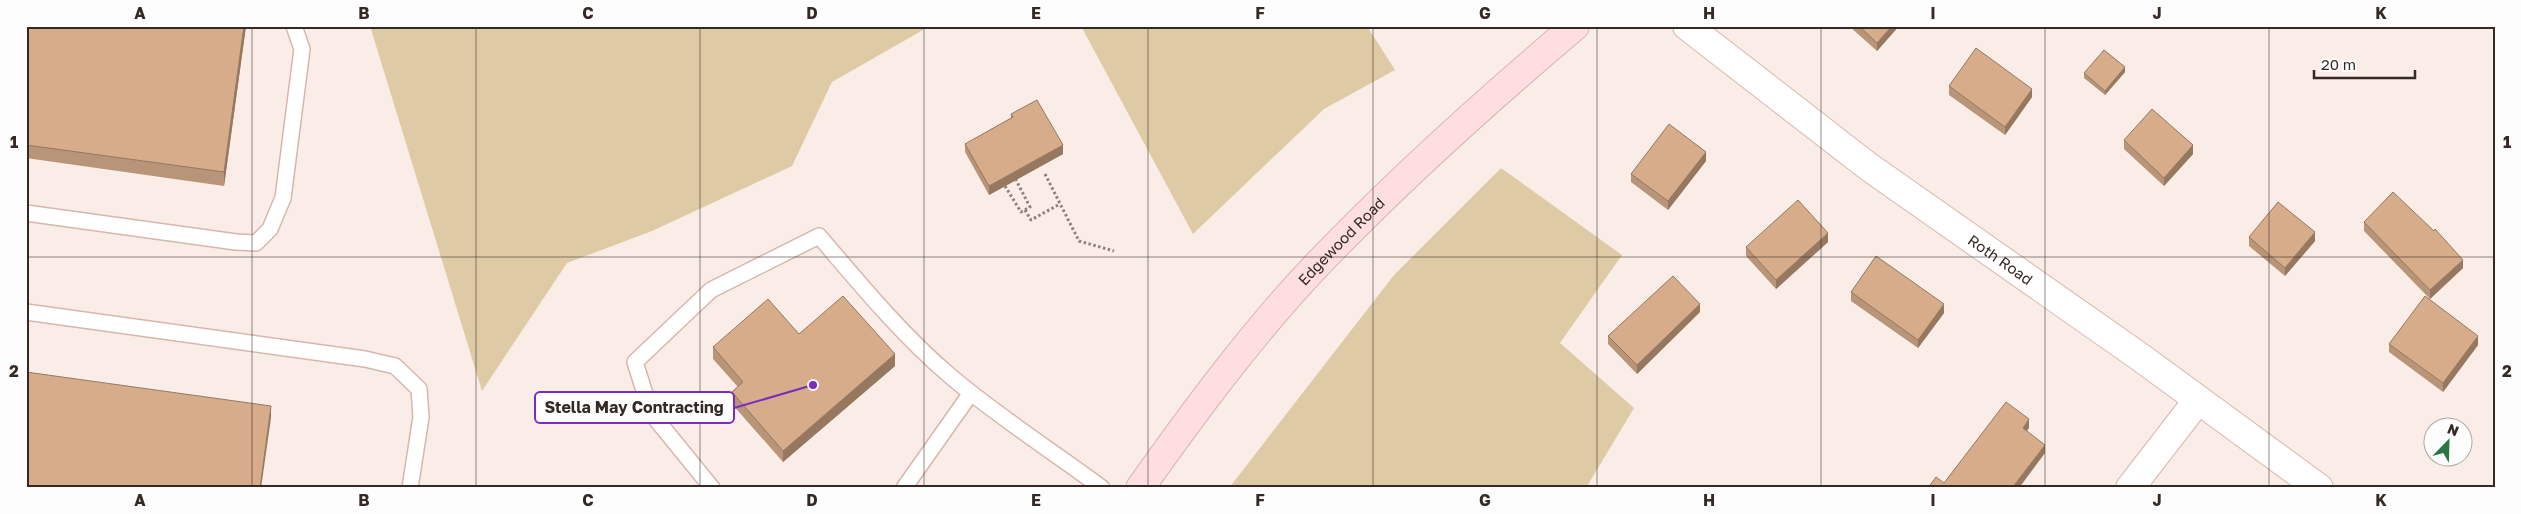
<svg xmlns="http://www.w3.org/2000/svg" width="2521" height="514" viewBox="0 0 2521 514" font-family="'Golos Text',sans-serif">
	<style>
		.green { fill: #decba6 }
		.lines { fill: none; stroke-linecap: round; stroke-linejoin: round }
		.lane-casing { stroke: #d7b7ad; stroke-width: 18 }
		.street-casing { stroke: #d7b7ad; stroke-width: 30 }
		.secondary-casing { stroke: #d7b7ad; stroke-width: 30 }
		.path { stroke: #8e827d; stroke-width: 3; stroke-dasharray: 2.5 2.5; stroke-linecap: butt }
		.lane { stroke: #fff; stroke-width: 15 }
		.street { stroke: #fff; stroke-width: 28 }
		.secondary { stroke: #ffdee1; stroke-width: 28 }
		.wall { fill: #b89478 }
		.shaded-wall { fill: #967861 }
		.building { fill: #d6ac8b; stroke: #967861 }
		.grid { fill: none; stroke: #352925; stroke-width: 1; stroke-opacity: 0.55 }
		.labels { text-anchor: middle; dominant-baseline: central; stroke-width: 4; stroke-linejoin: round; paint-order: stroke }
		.street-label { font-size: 15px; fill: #352925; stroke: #fdfdfd }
		.leader { fill: none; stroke: #7b2cbf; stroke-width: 2 }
		.callout-dot { fill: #7b2cbf; stroke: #fdfdfd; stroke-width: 2 }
		.callout { fill: #fdfdfd; stroke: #7b2cbf; stroke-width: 2 }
		.callout-label { font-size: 16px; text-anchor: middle; font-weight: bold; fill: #352925 }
		.neatline { fill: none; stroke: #352925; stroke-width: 2 }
		.grid-label { font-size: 16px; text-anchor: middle; font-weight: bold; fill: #352925 }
	</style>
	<rect width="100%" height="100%" fill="#faede8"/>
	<g class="green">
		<path d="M370 26H930L832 82 792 166 652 231 567 263 482 391Z"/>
		<path d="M1081 26H1367L1395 70 1324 109 1193 234Z"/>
		<path d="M1501 168 1622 255 1560 343 1634 408 1586 488H1229L1394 275Z"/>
	</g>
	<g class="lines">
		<defs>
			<g id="lane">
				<path d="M26 213 236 242 256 243 270 229 283 198 302 49 294 26"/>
				<path d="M26 312 365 359 395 366 419 389 421 417 410 488"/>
				<path d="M712 488 651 413 635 362 711 290 819 236C860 284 901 334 949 375 997 416 1051 450 1102 488"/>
				<path d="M904 488 971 393"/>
			</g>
			<g id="street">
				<path id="s1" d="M1687 26 1869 167 2140 357 2319 488"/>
				<path d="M2130 488 2198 400"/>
			</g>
			<g id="secondary">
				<path id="s2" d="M1140 488C1194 412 1250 336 1314 268 1396 182 1484 103 1575 26"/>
			</g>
		</defs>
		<use href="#lane" class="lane-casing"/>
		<use href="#street" class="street-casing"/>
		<use href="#secondary" class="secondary-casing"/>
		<g class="path">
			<path d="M1045 174 1079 241 1114 251"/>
			<path d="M1005 186 1021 212 1030 207 1016 180"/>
			<path d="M1025 210 1031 220 1060 204"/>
		</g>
		<use href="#lane" class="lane"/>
		<use href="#street" class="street"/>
		<use href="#secondary" class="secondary"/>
	</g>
	<g class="wall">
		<path d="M26 26H246L224 186 26 158Z"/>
		<path d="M1849 26H1899L1877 51Z"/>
		<path d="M2125 72 2105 95 2084 78V73Z"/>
		<path d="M1949 86 2032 97 2005 135 1949 95Z"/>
		<path d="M1011 114 1063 154 989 195 965 152V144L1011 118Z"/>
		<path d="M2124 140 2193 154 2164 186 2124 149Z"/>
		<path d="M1706 161 1668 210 1631 182V174Z"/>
		<path d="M2364 222 2434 231 2463 268 2430 299 2364 231Z"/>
		<path d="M2249 237 2315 241 2285 276 2249 246Z"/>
		<path d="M1828 242 1776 289 1746 256V247Z"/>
		<path d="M1851 292 1944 313 1918 348 1851 301Z"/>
		<path d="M1700 312 1637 374 1608 344V336Z"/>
		<path d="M799 334 895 366 783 462 732 404V392L738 387 713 359V347Z"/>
		<path d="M2389 344 2478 345 2443 392 2389 352Z"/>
	</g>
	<g class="shaded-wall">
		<path d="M244 26H246L224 186V172Z"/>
		<path d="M1892 26H1899L1877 51V43Z"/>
		<path d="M2125 67V72L2105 95V91Z"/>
		<path d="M2032 89V97L2005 135V127Z"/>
		<path d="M1063 145V154L989 195V186Z"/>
		<path d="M2193 145V154L2164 186V178Z"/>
		<path d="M1706 152V161L1668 210V201Z"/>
		<path d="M2315 232V241L2285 276V268Z"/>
		<path d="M1828 233V242L1776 289V280Z"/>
		<path d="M2463 260V268L2430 299V290Z"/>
		<path d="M1700 304V312L1637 374V365Z"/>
		<path d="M1944 304V313L1918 348V340Z"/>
		<path d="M2478 336V345L2443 392V383Z"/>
		<path d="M895 354V366L783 462V451Z"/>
		<path d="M271 406V418L261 488H260Z"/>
		<path d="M2029 419V428L2023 437V428Z"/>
		<path d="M2045 445V453L2019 488H2012Z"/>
	</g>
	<g class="building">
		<path d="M26 26H244L224 172 26 145Z"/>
		<path d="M1859 26H1892L1877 43Z"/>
		<path d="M1976 48 2032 89 2005 127 1949 86Z"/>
		<path d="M2104 50 2125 67 2105 91 2084 73Z"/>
		<path d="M1037 100 1063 145 989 186 965 144 1013 117 1011 114Z"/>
		<path d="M2152 109 2193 145 2164 178 2124 140Z"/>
		<path d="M1669 124 1706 152 1668 201 1631 174Z"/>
		<path d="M2393 192 2434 231 2435 229 2463 260 2430 290 2364 222Z"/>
		<path d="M1798 200 1828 233 1776 280 1746 247Z"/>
		<path d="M2278 202 2315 232 2285 268 2249 237Z"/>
		<path d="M1876 256 1944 304 1918 340 1851 292Z"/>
		<path d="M1673 276 1700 304 1637 365 1608 336Z"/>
		<path d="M843 296 895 354 783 451 732 392 743 382 713 347 768 299 799 334Z"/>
		<path d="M2425 296 2478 336 2443 383 2389 344Z"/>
		<path d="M26 372 271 406 260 488H26Z"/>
		<path d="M2006 402 2029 419 2023 428 2045 445 2012 488H1928L1936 477 1944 483Z"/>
	</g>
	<path class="grid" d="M252 26V488M476 26V488M700 26V488M924 26V488M1148 26V488M1373 26V488M1597 26V488M1821 26V488M2045 26V488M2269 26V488M26 257H2495"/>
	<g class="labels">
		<g class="street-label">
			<text stroke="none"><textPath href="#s2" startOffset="319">Edgewood Road</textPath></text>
			<text stroke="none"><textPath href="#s1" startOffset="391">Roth Road</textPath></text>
		</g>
	</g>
	<path class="leader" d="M813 385L734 408"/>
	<circle class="callout-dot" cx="813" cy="385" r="5"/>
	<rect class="callout" x="535" y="392" width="199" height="31" rx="5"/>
	<g class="callout-label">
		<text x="634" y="413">Stella May Contracting</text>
	</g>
	<rect width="2521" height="514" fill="none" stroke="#fdfdfd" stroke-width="55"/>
	<g transform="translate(2448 442) rotate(23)"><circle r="24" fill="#fdfdfd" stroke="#ada8a7"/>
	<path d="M0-4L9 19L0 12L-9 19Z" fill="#2c7644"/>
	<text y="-8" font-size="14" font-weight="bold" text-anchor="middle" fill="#352925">N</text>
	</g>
	<path d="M2314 70v8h101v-8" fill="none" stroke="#352925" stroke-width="2.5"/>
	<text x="2321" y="70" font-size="15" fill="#352925" stroke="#fdfdfd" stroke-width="4" paint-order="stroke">20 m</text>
	<rect x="28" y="28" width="2466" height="458" class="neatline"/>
	<g class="grid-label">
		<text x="140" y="19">A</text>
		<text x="364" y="19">B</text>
		<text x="588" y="19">C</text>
		<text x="812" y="19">D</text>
		<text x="1036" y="19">E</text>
		<text x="1260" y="19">F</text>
		<text x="1485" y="19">G</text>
		<text x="1709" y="19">H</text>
		<text x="1933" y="19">I</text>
		<text x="2157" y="19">J</text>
		<text x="2381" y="19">K</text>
		<text x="14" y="148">1</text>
		<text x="2507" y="148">1</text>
		<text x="14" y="377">2</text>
		<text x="2507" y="377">2</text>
		<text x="140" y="506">A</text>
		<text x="364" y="506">B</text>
		<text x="588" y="506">C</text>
		<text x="812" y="506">D</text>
		<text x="1036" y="506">E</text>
		<text x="1260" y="506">F</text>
		<text x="1485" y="506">G</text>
		<text x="1709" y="506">H</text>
		<text x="1933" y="506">I</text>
		<text x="2157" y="506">J</text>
		<text x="2381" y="506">K</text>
	</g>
</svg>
